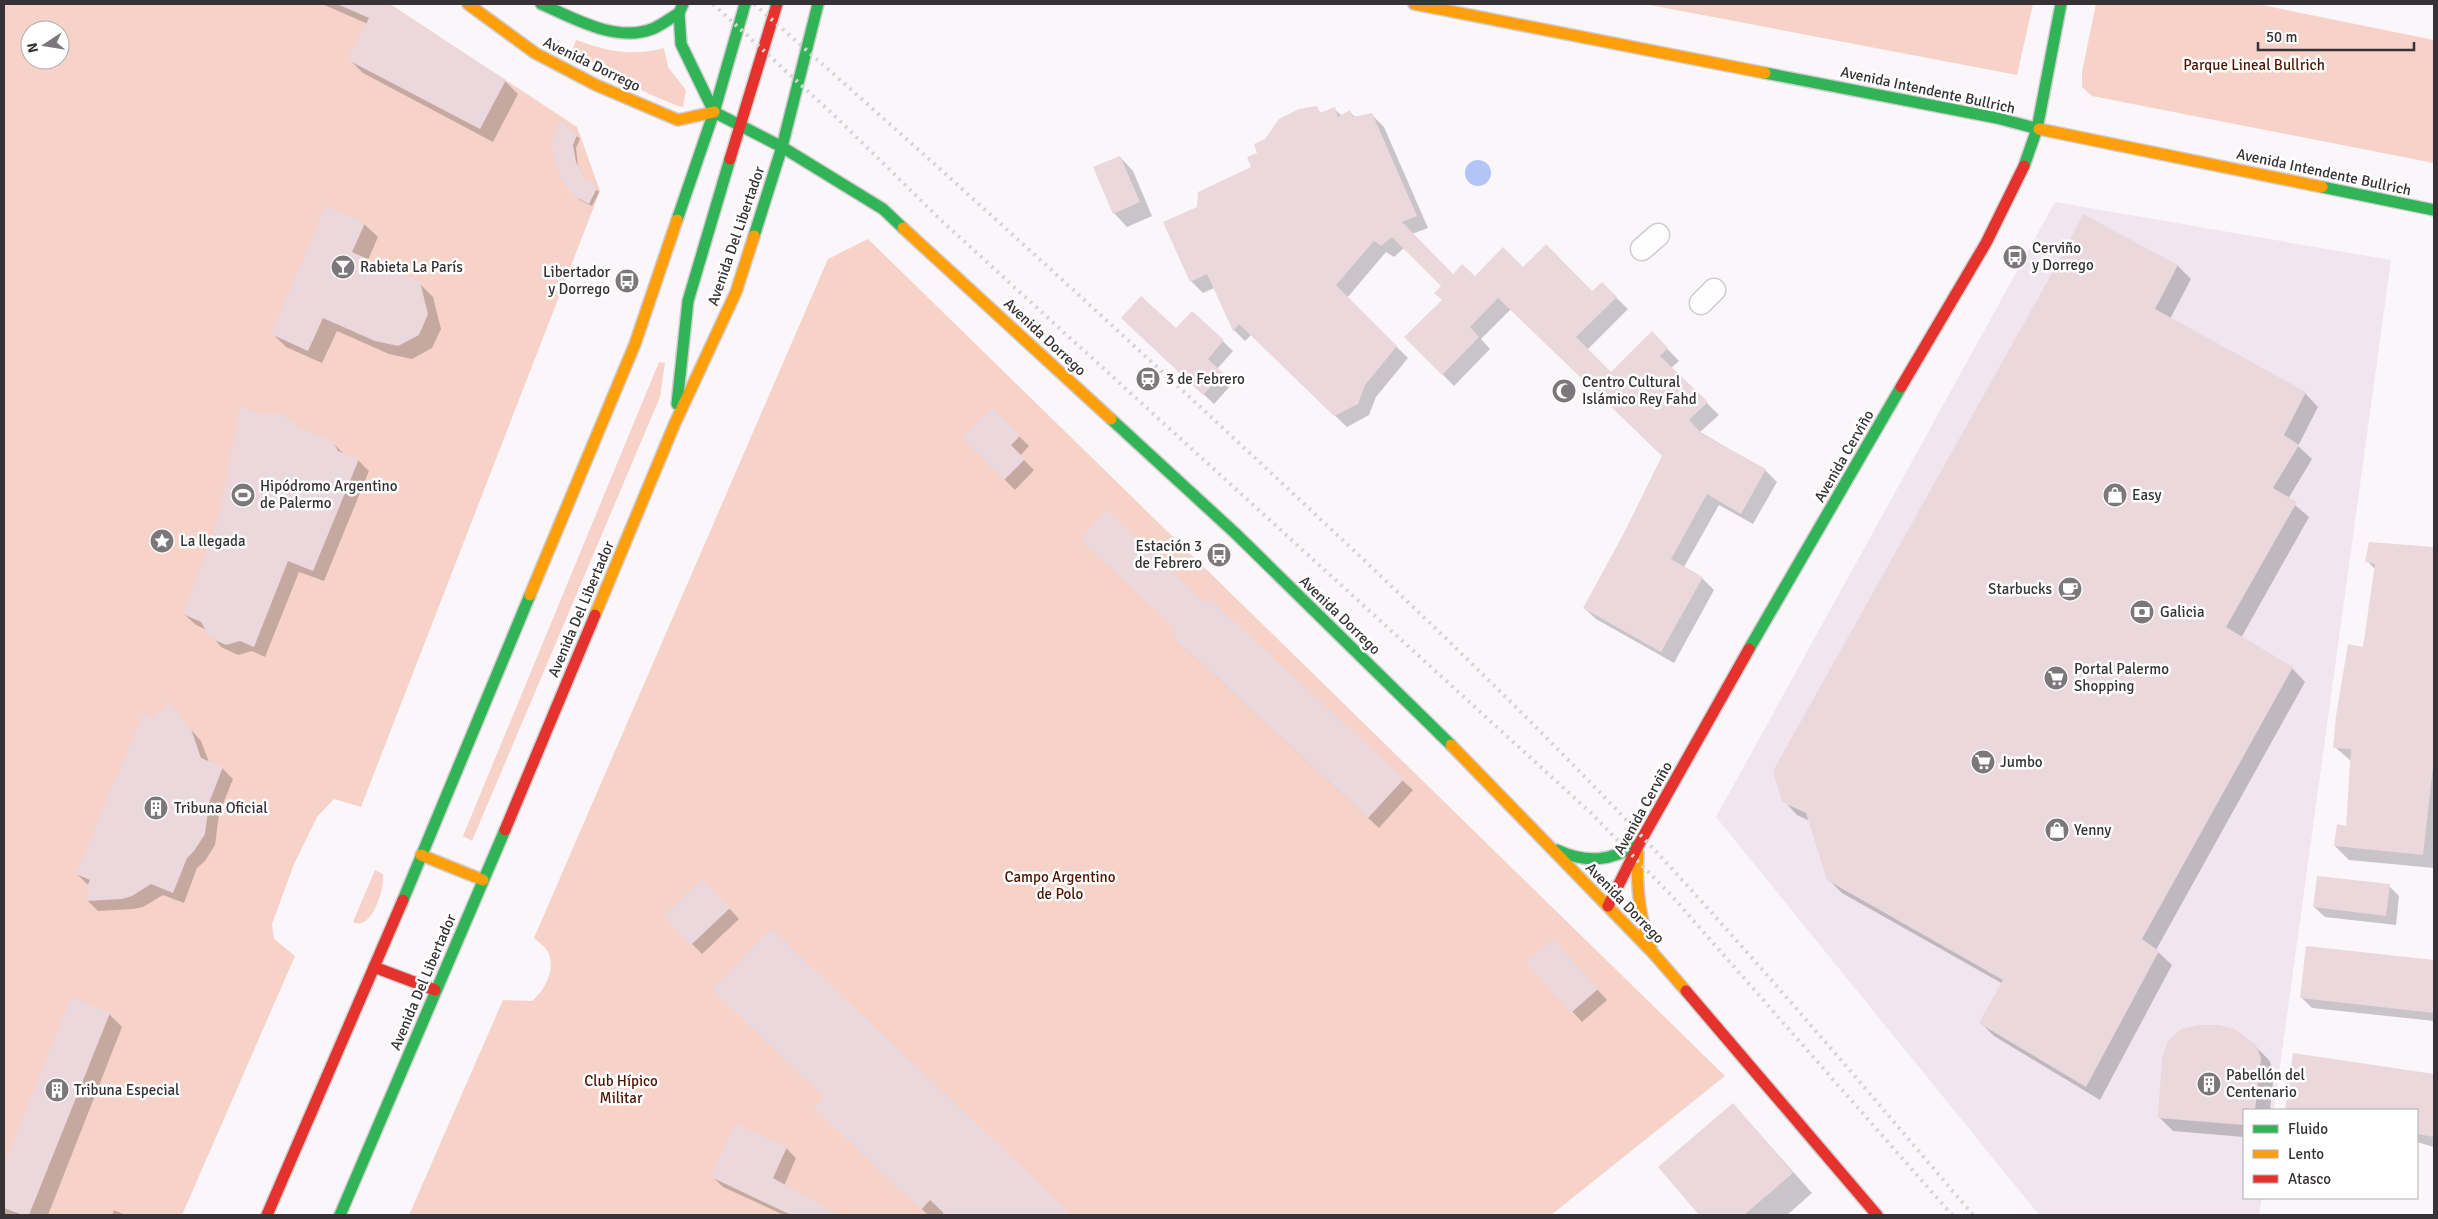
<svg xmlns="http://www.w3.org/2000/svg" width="2438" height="1219" viewBox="0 0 2438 1219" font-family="Signika,sans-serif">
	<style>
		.built { fill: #f1e6ef }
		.green { fill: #f7d2c8; fill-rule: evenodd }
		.water { fill: #b3c5f6 }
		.shadow { fill: #0003 }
		.building { fill: #ebd8dd }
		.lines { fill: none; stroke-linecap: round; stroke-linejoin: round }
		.street-casing { stroke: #d0cdd0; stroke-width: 25 }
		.fast-casing { stroke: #d0cdd0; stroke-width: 14 }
		.slow-casing { stroke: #d0cdd0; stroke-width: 14 }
		.jam-casing { stroke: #d0cdd0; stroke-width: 14 }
		.street { stroke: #fefefe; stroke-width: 22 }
		.fast { stroke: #30b455; stroke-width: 11 }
		.slow { stroke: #ff9f0a; stroke-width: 11 }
		.jam { stroke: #e5322d; stroke-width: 11 }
		.rail { stroke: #d6d5d6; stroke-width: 4; stroke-dasharray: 2.5 5; stroke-linecap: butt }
		.labels { text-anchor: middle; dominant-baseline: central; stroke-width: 5; stroke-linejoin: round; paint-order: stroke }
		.street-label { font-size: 15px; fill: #363235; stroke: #fff }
		.park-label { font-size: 15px; fill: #501300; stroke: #fff }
		.poi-label { font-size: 15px; fill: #363235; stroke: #fff; text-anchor: start }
	</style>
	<rect width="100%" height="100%" fill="#fbf6fa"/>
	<path class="built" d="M2055 202 2391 260 2274 1110H2244V1198H2262L2259 1215H2039L1716 817Z"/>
	<g class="green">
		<path d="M4 4H390L577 127 600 191 361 807 334 799 317 817 294 864 272 924 274 939 295 956 182 1215H4ZM30 30H60V60H30Z"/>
		<path d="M1645 4H2033L2017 75Z"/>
		<path d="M2096 4H2257L2434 40V163L2092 96 2082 87V72Z"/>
		<path d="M576 40C607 51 632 57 664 48L668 67 686 90 683 107 678 106 649 94 572 51Z"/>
		<path d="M868 239 1725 1076 1551 1215H409L503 1000 532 1001C545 990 556 969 548 952 546 947 538 942 534 938L828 259Z"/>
		<path d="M659 362 665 363 660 397 472 841 463 836Z"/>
		<path d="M375 870 383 874C385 887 372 932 353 922Z"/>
	</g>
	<circle class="water" cx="1478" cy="173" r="13"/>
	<g class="shadow">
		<path d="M322 4H385L505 81 518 94 493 142 363 73 350 60 368 24Z"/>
		<path d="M1316 108 1322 114 1334 109 1342 116 1350 112 1356 118 1372 115 1384 127 1428 228 1412 234 1453 275 1475 278 1523 269 1592 292 1602 284 1628 309 1587 350 1611 374 1652 333 1679 361 1671 368 1719 415 1700 432 1765 470 1777 482 1753 524 1719 505 1684 567 1702 578 1714 590 1674 663 1596 619 1584 608 1625 533 1664 456 1511 309 1481 339 1490 349 1454 386 1406 337 1443 300 1442 286 1404 248 1394 257 1386 252 1347 298 1408 358 1376 397 1369 415 1347 427 1251 335 1245 341 1234 330 1214 288 1203 293 1191 281 1198 207 1253 168 1266 140Z"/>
		<path d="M577 136 580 139 576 148 578 166 586 181 599 192 592 206 580 200 566 186 558 167Z"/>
		<path d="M1120 157 1133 171 1152 216 1127 227 1114 213Z"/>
		<path d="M2083 216 2178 266 2191 279 2170 319 2305 393 2318 407 2298 446 2312 459 2288 499 2309 517 2241 638 2292 668 2305 682 2156 950 2172 965 2100 1100 1994 1036 1981 1023 2003 984 1842 893 1829 880 1810 821 1797 815 1784 801Z"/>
		<path d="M364 224 378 237 368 260 419 283 433 297 441 329 432 348 412 359 389 354 337 331 322 363 286 347 272 333Z"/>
		<path d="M1192 312 1233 351 1217 369 1232 384 1214 404 1133 328 1176 330Z"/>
		<path d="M992 409 1029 446 1020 456 1034 470 1015 490 963 438Z"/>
		<path d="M261 415 294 423 300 430 331 441 344 454 358 460 369 471 324 581 299 572 265 657 252 651 238 655 221 647 207 630 196 625 184 614Z"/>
		<path d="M2370 543 2434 548V868L2349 860 2335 846 2347 828 2351 761 2335 747 2364 649 2376 570 2367 561Z"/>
		<path d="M1205 604 1413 790 1379 828 1185 648 1180 632Z"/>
		<path d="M177 714 201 741 209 762 222 768 233 779 219 814 215 845 205 861 197 868 184 903 163 895 143 907 133 909 98 911 87 900 91 891 88 885 77 874 156 720Z"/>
		<path d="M2389 886 2399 896 2396 925 2325 917 2314 907Z"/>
		<path d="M712 890 739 919 702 954 665 916Z"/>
		<path d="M771 929 1070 1215H947L944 1212 942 1215H928L830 1121 826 1098Z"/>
		<path d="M1563 951 1607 1000 1582 1022 1528 963Z"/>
		<path d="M2402 957 2434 962V1021L2312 1008 2302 998Z"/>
		<path d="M72 999 109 1014 122 1027 48 1215H5L4 1170Z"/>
		<path d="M2255 1046 2269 1060 2274 1072 2270 1110H2244V1137L2173 1131 2159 1117Z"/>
		<path d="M2294 1054 2434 1076V1147L2417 1142V1110H2286Z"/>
		<path d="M1733 1104 1812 1193 1787 1215H1701L1660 1168Z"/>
		<path d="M786 1148 796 1158 784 1186 837 1215H784L723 1187 713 1177Z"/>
		<path d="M114 1210 125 1215H112Z"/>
	</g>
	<g class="building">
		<path d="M337 4H387L506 80 480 129 348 60 369 18Z"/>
		<path d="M1317 106 1320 113 1335 107 1338 117 1350 110 1353 117 1372 113 1417 216 1402 222 1453 274 1462 264 1475 276 1503 247 1523 267 1546 244 1592 291 1602 282 1617 297 1576 337 1611 372 1652 331 1668 348 1660 356 1708 402 1689 420 1702 434 1766 469 1741 514 1707 494 1671 559 1703 577 1661 652 1583 608 1624 533 1662 456 1498 298 1470 327 1479 337 1442 375 1404 337 1442 300 1434 293 1441 286 1392 237 1381 246 1374 241 1336 285 1397 346 1365 385 1358 404 1334 416 1239 324 1233 331 1207 274 1190 282 1163 222 1197 207 1198 192 1251 167 1247 157 1257 153 1254 144 1265 139 1279 119 1299 109Z"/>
		<path d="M561 121 577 135 573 145 576 162 584 177 597 188 589 204 576 197 565 186 557 168 552 147 554 134Z"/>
		<path d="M1120 156 1140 202 1113 214 1093 167Z"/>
		<path d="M326 206 365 223 352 252 420 282 428 314 419 335 398 346 375 341 323 318 308 351 271 334Z"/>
		<path d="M2083 214 2178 265 2155 309 2306 392 2284 435 2299 445 2273 488 2297 502 2226 627 2293 667 2142 939 2159 951 2086 1087 1979 1023 2003 980 1827 880 1806 813 1782 802 1773 771 2061 257Z"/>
		<path d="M1141 296 1176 328 1192 311 1224 340 1208 359 1223 373 1203 395 1121 318Z"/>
		<path d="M241 406 261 414H280L294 422 298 428 332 440 338 451 359 459 313 571 288 561 254 647 240 641 226 645 217 641 209 636 201 622 183 614 218 520Z"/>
		<path d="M992 407 1020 436 1011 445 1025 459 1004 480 962 438Z"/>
		<path d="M1107 510 1205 603 1209 598 1404 779 1368 818 1173 637 1178 631 1080 539Z"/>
		<path d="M2369 542 2434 547V758L2423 855 2334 846 2337 824 2346 826 2351 749 2333 748 2336 716 2348 644 2363 647 2375 564 2365 562Z"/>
		<path d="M167 701 191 729 201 758 223 767 209 803 205 834 194 851 187 858 173 893 151 884 132 896 122 899 85 901 90 890 86 889 90 880 76 874 143 714 155 718 158 711 162 713Z"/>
		<path d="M2317 876 2390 884 2386 916 2313 907Z"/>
		<path d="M702 879 730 908 691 945 663 916Z"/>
		<path d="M771 928 1072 1215H946L930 1200 921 1210 814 1108 824 1097 712 990Z"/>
		<path d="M1553 939 1598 989 1571 1013 1526 963Z"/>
		<path d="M2306 946 2434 960V1013L2300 998Z"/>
		<path d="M71 997 110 1013 29 1215H23L4 1208V1166Z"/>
		<path d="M2198 1025H2219L2235 1029 2256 1045 2261 1058 2255 1110H2244V1125L2158 1118 2162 1057 2168 1041 2181 1029Z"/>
		<path d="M2293 1053 2434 1074V1137L2417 1134V1110H2285Z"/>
		<path d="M1733 1103 1793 1173 1744 1215H1699L1658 1167Z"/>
		<path d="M735 1124 787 1147 773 1178 839 1215H791L711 1177Z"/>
	</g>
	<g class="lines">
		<defs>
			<g id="street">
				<path d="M1642 249 1658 235"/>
				<path d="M1701 303 1714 290"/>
			</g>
			<g id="fast">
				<path d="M541 4C574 18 615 43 652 29 662 25 670 18 679 13L681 44 714 112 782 147 883 209 903 228"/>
				<path d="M679 13 683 4"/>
				<path d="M1765 73 1997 118 2039 129"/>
				<path d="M2024 166 2037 129 2061 4"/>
				<path d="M2322 187 2434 210"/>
				<path d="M677 220 714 112 745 4"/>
				<path d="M754 236 782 147 818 4"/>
				<path d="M677 404 688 301 730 159"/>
				<path d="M1111 419 1235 533 1451 745"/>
				<path d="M1749 649 1901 387"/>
				<path d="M1557 850C1587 864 1611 861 1639 844"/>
				<path d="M403 900 530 595"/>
				<path d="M340 1215 505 830"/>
			</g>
			<g id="slow">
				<path d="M468 4 535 53 596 85 678 120 714 112"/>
				<path d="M1414 4 1765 73"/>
				<path d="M2039 129 2322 187"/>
				<path d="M903 228 1111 419"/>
				<path d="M530 595 635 344 677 220"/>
				<path d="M595 615 675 423 736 292 754 236"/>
				<path d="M1451 745 1654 954 1686 991"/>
				<path d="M1638 853C1636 886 1639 917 1651 948"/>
				<path d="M421 855 483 880"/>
			</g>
			<g id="jam">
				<path d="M730 159 777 4"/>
				<path d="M1901 387 1986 243 2024 166"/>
				<path d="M505 830 595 615"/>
				<path d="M1608 906 1639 844 1749 649"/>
				<path d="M374 967 435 990"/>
				<path d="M1686 991 1877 1215"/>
				<path d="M267 1215 403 900"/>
			</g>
		</defs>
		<use href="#street" class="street-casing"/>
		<use href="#fast" class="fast-casing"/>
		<use href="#slow" class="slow-casing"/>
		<use href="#jam" class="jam-casing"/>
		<use href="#street" class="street"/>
		<use href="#fast" class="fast"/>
		<use href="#slow" class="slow"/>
		<use href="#jam" class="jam"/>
		<g class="rail">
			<path d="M713 4 837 118 944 223 1590 812 1671 895 1952 1215"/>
			<path d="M754 4C923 152 1089 303 1254 457 1401 594 1548 733 1684 882 1783 991 1878 1103 1973 1215"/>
		</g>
	</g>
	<defs>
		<symbol id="bus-disc" viewBox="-11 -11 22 22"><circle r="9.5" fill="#7b777a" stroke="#fff"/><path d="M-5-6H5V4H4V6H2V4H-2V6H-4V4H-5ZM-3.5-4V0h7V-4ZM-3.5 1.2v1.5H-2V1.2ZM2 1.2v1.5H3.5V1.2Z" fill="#fff"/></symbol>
		<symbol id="bar-disc" viewBox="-11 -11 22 22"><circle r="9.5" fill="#7b777a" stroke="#fff"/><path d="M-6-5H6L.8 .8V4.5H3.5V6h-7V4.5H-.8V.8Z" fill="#fff"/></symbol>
		<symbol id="station-disc" viewBox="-11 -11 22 22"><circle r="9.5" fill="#7b777a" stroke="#fff"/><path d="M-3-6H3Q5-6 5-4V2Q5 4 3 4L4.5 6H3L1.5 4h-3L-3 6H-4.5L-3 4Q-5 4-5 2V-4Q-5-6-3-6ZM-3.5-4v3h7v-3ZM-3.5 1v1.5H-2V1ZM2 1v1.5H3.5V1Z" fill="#fff"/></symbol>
		<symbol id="mosque-disc" viewBox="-11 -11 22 22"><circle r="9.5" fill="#7b777a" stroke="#fff"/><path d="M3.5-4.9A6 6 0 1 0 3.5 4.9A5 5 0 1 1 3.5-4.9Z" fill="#fff"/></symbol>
		<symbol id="stadium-disc" viewBox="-11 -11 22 22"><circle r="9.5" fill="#7b777a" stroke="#fff"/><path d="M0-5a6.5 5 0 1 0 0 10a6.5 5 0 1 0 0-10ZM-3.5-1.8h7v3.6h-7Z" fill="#fff"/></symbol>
		<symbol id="shop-disc" viewBox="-11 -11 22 22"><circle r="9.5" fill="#7b777a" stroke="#fff"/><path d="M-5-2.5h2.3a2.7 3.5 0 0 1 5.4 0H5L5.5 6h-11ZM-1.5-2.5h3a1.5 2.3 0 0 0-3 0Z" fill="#fff"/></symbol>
		<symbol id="sight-disc" viewBox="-11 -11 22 22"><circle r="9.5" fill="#7b777a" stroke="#fff"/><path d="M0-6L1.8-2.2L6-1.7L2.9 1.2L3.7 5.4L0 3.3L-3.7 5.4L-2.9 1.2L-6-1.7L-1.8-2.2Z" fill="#fff"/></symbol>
		<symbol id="cafe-disc" viewBox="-11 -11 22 22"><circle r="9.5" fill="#7b777a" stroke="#fff"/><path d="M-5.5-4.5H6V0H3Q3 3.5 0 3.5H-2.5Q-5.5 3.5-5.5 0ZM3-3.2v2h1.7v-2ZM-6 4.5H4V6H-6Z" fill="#fff"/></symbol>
		<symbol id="bank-disc" viewBox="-11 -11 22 22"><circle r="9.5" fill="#7b777a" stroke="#fff"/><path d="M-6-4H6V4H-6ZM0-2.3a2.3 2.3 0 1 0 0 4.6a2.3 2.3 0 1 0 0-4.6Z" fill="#fff"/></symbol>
		<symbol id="supermarket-disc" viewBox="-11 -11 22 22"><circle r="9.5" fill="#7b777a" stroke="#fff"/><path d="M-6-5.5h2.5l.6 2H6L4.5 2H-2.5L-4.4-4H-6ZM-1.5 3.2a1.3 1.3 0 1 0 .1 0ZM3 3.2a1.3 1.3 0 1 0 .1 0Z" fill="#fff"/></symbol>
		<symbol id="building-disc" viewBox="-11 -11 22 22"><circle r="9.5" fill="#7b777a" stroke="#fff"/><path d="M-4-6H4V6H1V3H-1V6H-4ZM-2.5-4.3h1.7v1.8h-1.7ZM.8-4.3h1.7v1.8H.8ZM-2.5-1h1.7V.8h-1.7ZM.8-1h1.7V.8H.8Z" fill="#fff"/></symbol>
	</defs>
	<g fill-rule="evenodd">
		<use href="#bus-disc" x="2001" y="243" width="28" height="28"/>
		<use href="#bar-disc" x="329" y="253" width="28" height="28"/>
		<use href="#bus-disc" x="613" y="267" width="28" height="28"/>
		<use href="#station-disc" x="1134" y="365" width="28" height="28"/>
		<use href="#mosque-disc" x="1550" y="377" width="28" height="28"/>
		<use href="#stadium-disc" x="229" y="481" width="28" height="28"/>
		<use href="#shop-disc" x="2101" y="481" width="28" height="28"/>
		<use href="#sight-disc" x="148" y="527" width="28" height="28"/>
		<use href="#bus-disc" x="1205" y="541" width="28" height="28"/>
		<use href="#cafe-disc" x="2056" y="575" width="28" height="28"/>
		<use href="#bank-disc" x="2128" y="598" width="28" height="28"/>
		<use href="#supermarket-disc" x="2042" y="664" width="28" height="28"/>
		<use href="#supermarket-disc" x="1969" y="748" width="28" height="28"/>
		<use href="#building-disc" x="142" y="794" width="28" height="28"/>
		<use href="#shop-disc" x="2043" y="816" width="28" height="28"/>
		<use href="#building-disc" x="2195" y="1070" width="28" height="28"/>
		<use href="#building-disc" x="43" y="1076" width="28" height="28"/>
	</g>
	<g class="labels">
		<g class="street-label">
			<text transform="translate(592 64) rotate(26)">Avenida Dorrego</text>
			<text transform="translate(1928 90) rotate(12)">Avenida Intendente Bullrich</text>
			<text transform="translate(2324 172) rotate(12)">Avenida Intendente Bullrich</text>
			<text transform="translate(736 236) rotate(-71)">Avenida Del Libertador</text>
			<text transform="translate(1045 337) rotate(43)">Avenida Dorrego</text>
			<text transform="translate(1844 456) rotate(-60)">Avenida Cerviño</text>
			<text transform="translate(581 609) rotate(-67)">Avenida Del Libertador</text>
			<text transform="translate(1340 615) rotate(44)">Avenida Dorrego</text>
			<text transform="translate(1643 808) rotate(-61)">Avenida Cerviño</text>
			<text transform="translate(1625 903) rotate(46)">Avenida Dorrego</text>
			<text transform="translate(423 982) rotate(-67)">Avenida Del Libertador</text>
		</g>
		<g class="park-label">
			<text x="2254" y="65">Parque Lineal Bullrich</text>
			<text x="1060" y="877">Campo Argentino<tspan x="1060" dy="17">de Polo</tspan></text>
			<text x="621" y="1081">Club Hípico<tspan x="621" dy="17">Militar</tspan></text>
		</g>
		<g class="poi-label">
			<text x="2032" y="248">Cerviño<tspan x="2032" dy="17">y Dorrego</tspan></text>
			<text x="360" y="267">Rabieta La París</text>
			<text x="610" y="272" text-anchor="end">Libertador<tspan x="610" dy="17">y Dorrego</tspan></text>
			<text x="1166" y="379">3 de Febrero</text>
			<text x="1582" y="382">Centro Cultural<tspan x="1582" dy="17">Islámico Rey Fahd</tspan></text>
			<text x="260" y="486">Hipódromo Argentino<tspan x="260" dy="17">de Palermo</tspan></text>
			<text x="2132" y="495">Easy</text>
			<text x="180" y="541">La llegada</text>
			<text x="1202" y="546" text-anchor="end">Estación 3<tspan x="1202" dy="17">de Febrero</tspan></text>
			<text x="2052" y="589" text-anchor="end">Starbucks</text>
			<text x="2160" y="612">Galicia</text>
			<text x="2074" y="669">Portal Palermo<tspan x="2074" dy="17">Shopping</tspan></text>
			<text x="2000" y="762">Jumbo</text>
			<text x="174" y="808">Tribuna Oficial</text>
			<text x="2074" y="830">Yenny</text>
			<text x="2226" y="1075">Pabellón del<tspan x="2226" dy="17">Centenario</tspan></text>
			<text x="74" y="1090">Tribuna Especial</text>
		</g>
	</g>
	<rect width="2438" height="1219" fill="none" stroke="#363235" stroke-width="10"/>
	<rect x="2243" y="1109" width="175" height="90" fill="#ffffff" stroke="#afadae"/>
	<rect x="2253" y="1125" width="25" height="8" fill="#30b455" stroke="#afadae"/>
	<text x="2288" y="1134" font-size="15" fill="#363235">Fluido</text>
	<rect x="2253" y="1150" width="25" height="8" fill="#ff9f0a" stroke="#afadae"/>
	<text x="2288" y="1159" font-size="15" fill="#363235">Lento</text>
	<rect x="2253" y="1175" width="25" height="8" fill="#e5322d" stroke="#afadae"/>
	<text x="2288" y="1184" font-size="15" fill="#363235">Atasco</text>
	<g transform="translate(45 45) rotate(258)"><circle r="24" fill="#ffffff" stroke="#afadae"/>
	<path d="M0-4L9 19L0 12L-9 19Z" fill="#7b777a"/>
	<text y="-8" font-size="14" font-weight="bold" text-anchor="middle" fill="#363235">N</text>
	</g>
	<path d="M2258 42v8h156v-8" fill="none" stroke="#363235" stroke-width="2.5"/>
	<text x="2266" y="42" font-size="15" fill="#363235" stroke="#ffffff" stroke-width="4" paint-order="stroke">50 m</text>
</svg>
